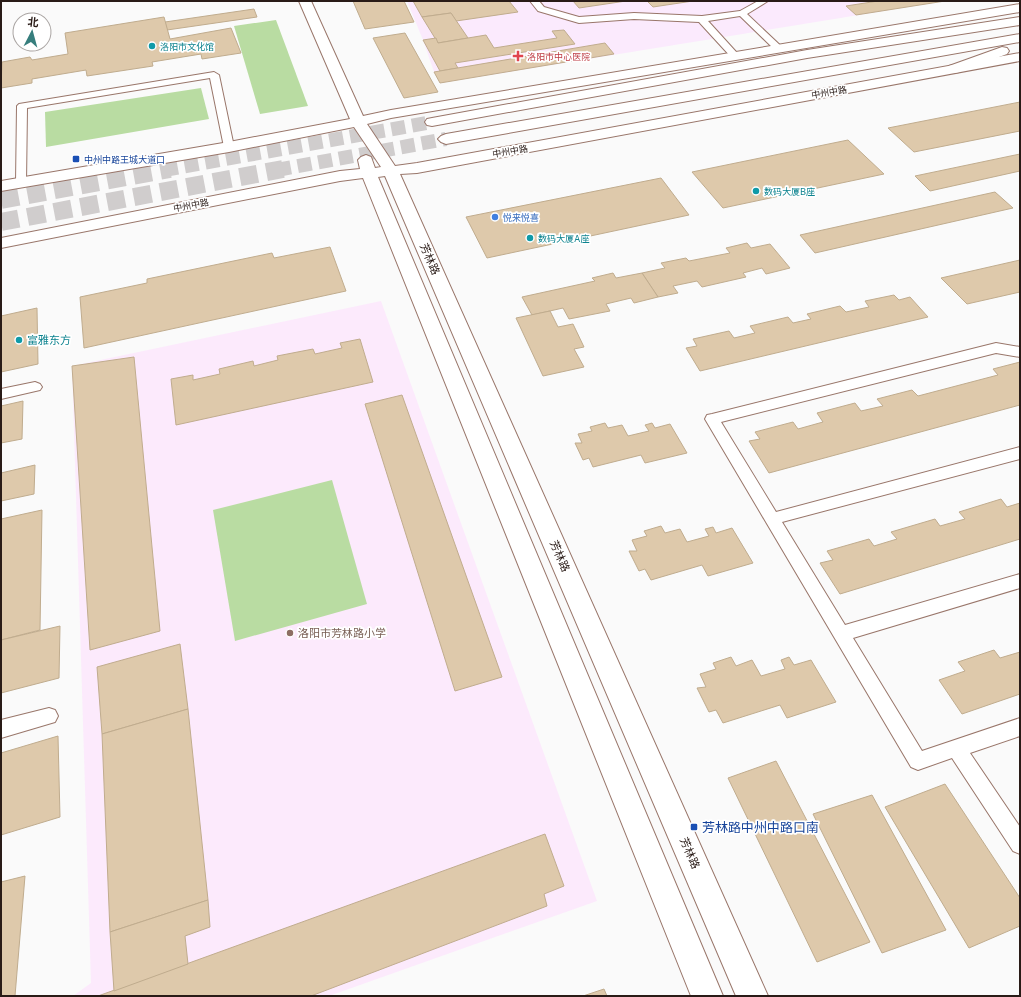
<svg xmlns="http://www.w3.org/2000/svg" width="1021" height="997" viewBox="0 0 1021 997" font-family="'Public Sans','Noto Sans SC',sans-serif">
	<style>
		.education { fill: #fceafc }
		.medical { fill: #fbeafd }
		.green { fill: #b9dca2 }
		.building { fill: #dec9ab; stroke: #c0ac8e }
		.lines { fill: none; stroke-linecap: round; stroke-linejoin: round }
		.primary-tunnel-far1 { stroke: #d0cdcd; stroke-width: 14; stroke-dasharray: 14 7; stroke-linecap: butt }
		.primary-tunnel { stroke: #d0cdcd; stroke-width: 18; stroke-dasharray: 18 9; stroke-linecap: butt }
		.lane-casing { stroke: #99766a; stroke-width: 2 }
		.secondary-casing { stroke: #99766a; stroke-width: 2 }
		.primary-casing { stroke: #99766a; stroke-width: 2 }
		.lane { fill: #fff; fill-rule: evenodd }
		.secondary { fill: #fff; fill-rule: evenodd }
		.primary { fill: #fff; fill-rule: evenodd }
		.culture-dot { fill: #0f9aa8; stroke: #fff; stroke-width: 1.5 }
		.health-dot { fill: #e0444e; stroke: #fff; stroke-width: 1.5 }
		.transit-dot { fill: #1a4fb4; stroke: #fff; stroke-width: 1.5 }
		.shop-dot { fill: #3f7fe0; stroke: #fff; stroke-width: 1.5 }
		.education-dot { fill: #8d6e63; stroke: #fff; stroke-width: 1.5 }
		.labels { text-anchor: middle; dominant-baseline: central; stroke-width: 3.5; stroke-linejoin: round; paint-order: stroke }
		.far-culture-label { font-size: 9px; fill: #0d838f; stroke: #fff; text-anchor: start }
		.far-health-label { font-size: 9px; fill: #be3a42; stroke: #fff; text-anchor: start }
		.far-street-label { font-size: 9px; fill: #291b17; stroke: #fff }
		.far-transit-label { font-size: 9px; fill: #164399; stroke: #fff; text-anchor: start }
		.far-shop-label { font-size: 9px; fill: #366cbe; stroke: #fff; text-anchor: start }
		.street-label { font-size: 11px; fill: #291b17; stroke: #fff }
		.culture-label { font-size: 11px; fill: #0d838f; stroke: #fff; text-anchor: start }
		.education-label { font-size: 11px; fill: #785e54; stroke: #fff; text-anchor: start }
		.near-transit-label { font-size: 13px; fill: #164399; stroke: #fff; text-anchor: start }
	</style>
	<rect width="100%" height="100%" fill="#fafafa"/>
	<path class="education" d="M381 301 597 901 329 996H73L91 983 72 366Z"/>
	<path class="medical" d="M407 1H945L440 83 434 72 423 40Z"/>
	<g class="green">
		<path d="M276 20 308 106 260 114 234 26Z"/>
		<path d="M201 88 209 119 46 147 45 112Z"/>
		<path d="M332 480 367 604 235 641 213 510Z"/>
	</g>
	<g class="building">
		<path d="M353 1H404L414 22 365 29Z"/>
		<path d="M413 1H509L518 12 456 21 451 13 422 17Z"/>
		<path d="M573 1H626L579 8Z"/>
		<path d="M647 1H693L653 7Z"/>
		<path d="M878 1H945L856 15 846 6Z"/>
		<path d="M254 9 257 17 167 30 165 22Z"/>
		<path d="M451 13 468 38 438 43 422 17Z"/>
		<path d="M164 17 170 39 231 28 241 53 202 59 201 54 152 62 153 66 87 76 86 70 32 79V83L1 88 2 62 30 57 32 60 68 54 65 33Z"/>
		<path d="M564 30 575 44 455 63 458 68 440 71 423 40 436 38 438 43 486 35 494 48 557 38 552 31Z"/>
		<path d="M405 33 438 92 404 98 373 38Z"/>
		<path d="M605 43 614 54 440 83 434 72Z"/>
		<path d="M1020 102V131L914 152 888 128Z"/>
		<path d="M848 140 884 174 723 208 692 172Z"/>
		<path d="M1020 154V171L930 191 915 176Z"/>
		<path d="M661 178 689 215 487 258 466 217Z"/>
		<path d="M995 192 1013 208 815 253 800 235Z"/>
		<path d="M747 243 751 248 770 244 790 268 766 274 762 268 743 273 746 277 702 287 697 281 673 286 678 293 658 297 642 273 665 268 661 263 686 258 689 261 730 253 726 248Z"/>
		<path d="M330 247 346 291 84 348 80 297 147 283V279L272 253 274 258Z"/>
		<path d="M1020 260V292L967 304 941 278Z"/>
		<path d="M613 273 616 278 642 273 658 297 634 303 631 298 606 304 610 311 569 319 563 308 532 315 522 297 595 281 592 278Z"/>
		<path d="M894 295 899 300 910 297 928 317 700 371 686 348 697 346 693 339 729 331 734 338 755 333 750 326 788 317 793 323 811 319 807 314 840 306 846 312 869 307 865 301Z"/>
		<path d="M37 308 38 364 1 372V316Z"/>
		<path d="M550 311 558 327 573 324 584 347 574 349 584 367 543 376 516 318Z"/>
		<path d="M360 339 373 382 176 425 171 379 193 375V380L220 374 219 369 253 361 254 366 278 360 277 356 313 349 315 354 342 348 340 343Z"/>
		<path d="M134 357 160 631 90 650 72 366Z"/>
		<path d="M1020 362V405L769 473 749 441 760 439 755 432 793 422 798 429 823 422 817 413 855 403 861 411 883 406 877 399 912 390 918 396 998 375 993 369Z"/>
		<path d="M402 395 502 677 455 691 365 404Z"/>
		<path d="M23 401 22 439 1 443V406Z"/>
		<path d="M605 423 608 428 622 425 628 436 649 431 645 425 652 423 655 428 670 424 687 453 645 463 641 455 593 467 589 458 583 460 575 443H582L578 434 592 431 590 427Z"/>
		<path d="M35 465 34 494 1 501V473Z"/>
		<path d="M1001 499 1007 507 1020 503V539L840 594 820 563 833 560 827 551 869 539 874 546 897 539 891 532 935 519 940 526 965 519 959 512Z"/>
		<path d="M42 510 40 630 1 640V519Z"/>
		<path d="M661 526 665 533 680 529 687 542 709 536 705 529 713 527 716 533 732 528 753 563 708 576 702 565 651 580 645 569 639 571 629 551H637L632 540 647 536 644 531Z"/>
		<path d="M60 626 59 678 1 693V640Z"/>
		<path d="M180 644 188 709 102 734 97 667Z"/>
		<path d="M994 650 1000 658 1020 652V694L962 714 939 680 965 671 958 662Z"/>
		<path d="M731 657 736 666 752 660 761 676 785 669 781 660 789 657 794 665 811 660 836 702 787 718 780 705 723 723 716 710 709 712 697 688 706 687 700 674 716 669 713 663Z"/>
		<path d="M188 709 208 900 110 932 102 734Z"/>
		<path d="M58 736 60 817 1 835V753Z"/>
		<path d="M776 761 870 942 817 962 728 778Z"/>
		<path d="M945 784 1020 898V926L969 948 885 807Z"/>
		<path d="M872 795 946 930 882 953 813 814Z"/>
		<path d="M545 834 564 886 544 894 547 906 311 996H98Z"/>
		<path d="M25 876 15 996H1V882Z"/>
		<path d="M208 900 210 927 185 936 188 964 114 991 110 932Z"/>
		<path d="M604 989 607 996H583Z"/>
	</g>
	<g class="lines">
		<g class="primary-tunnel-far1">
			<path d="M164 170 432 122"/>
			<path d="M277 170 446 139"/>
		</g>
		<g class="primary-tunnel">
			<path d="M1 200 170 169"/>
			<path d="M1 222 283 169"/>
		</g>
		<defs>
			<g id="lane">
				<path d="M530 1H539L544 7 579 17 634 13 702 16 740 11 758 1H768L747 14 783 48 781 50H775L740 16 708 21 738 54 740 56 735 59 732 58 699 22 634 19 579 23 538 11Z"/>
				<path d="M214 72 219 75 234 147 233 149 229 150 224 147 210 78 27 108 26 183 21 186 16 183 17 106 19 104Z"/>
				<path d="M996 343 1020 347V357L996 353 721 422 776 512 1020 447V459L782 522 845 625 1020 574V588L853 638 922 751 1020 718V736L970 753 1020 827V854L1013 851 952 758 918 770 911 767 705 419 707 415 712 414Z"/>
				<path d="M35 382 40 384 42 387 40 390 1 399V389Z"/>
				<path d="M49 708 55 710 58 716 55 722 1 738V720Z"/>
			</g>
			<path id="secondary" d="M299 1H311L363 116 391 110 1020 4V12L391 118 367 124 395 166 417 163 1020 53V61L417 173 400 174 768 996H736L385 176 378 177 723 996H691L363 178 340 181 1 248V238L340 171 360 169 358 160 361 157 366 155 371 157 375 168 381 167 354 127 229 152 1 191V181L229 142 350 119Z"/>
			<g id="primary">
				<path d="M1020 17V25L807 58 432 126 427 125 425 122 427 119 432 118 807 50Z"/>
				<path d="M1020 34V42L446 144 441 142 438 139 441 136 446 134Z"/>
				<path d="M1002 47 1007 48 1009 51 1007 54 959 72 954 73 949 72 947 69 949 66Z"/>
			</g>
		</defs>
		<use href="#lane" class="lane-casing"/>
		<use href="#secondary" class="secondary-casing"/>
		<use href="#primary" class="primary-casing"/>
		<use href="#lane" class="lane"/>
		<use href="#secondary" class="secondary"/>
		<use href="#primary" class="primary"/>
	</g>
	<g class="culture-dot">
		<circle cx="152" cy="46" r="4"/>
		<circle cx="756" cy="191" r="4"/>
		<circle cx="530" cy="238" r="4"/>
		<circle cx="19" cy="340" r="4"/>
	</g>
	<path class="health-dot" d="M516 50h4v4h4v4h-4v4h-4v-4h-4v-4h4z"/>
	<g class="transit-dot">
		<rect x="72" y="155" width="8" height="8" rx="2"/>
		<rect x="690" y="823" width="8" height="8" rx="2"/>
	</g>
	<circle class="shop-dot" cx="495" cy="217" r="4"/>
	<circle class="education-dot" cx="290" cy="633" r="4"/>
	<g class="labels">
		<g class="far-culture-label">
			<text x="160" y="46">洛阳市文化馆</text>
			<text x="764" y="191">数码大厦B座</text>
			<text x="538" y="238">数码大厦A座</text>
		</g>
		<g class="far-health-label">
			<text x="527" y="56">洛阳市中心医院</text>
		</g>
		<g class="far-street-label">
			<text transform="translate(829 92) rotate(-10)">中州中路</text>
			<text transform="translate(510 151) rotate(-10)">中州中路</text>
			<text transform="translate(191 205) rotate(-11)">中州中路</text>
		</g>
		<g class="far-transit-label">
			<text x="84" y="159">中州中路王城大道口</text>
		</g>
		<g class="far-shop-label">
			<text x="503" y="217">悦来悦喜</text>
		</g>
		<g class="street-label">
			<text transform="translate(430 259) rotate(66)">芳林路</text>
			<text transform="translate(560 556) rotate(66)">芳林路</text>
			<text transform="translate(690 853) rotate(66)">芳林路</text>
		</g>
		<g class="culture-label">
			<text x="27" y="340">富雅东方</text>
		</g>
		<g class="education-label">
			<text x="298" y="633">洛阳市芳林路小学</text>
		</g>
		<g class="near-transit-label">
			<text x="702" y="827">芳林路中州中路口南</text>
		</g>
	</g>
	<rect width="1021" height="997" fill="none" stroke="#291b17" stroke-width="4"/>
	<g transform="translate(32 32) rotate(6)"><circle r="19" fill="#ffffff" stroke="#a9a4a2"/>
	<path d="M0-3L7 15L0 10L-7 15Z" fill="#367e7d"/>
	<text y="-6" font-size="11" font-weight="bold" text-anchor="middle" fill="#291b17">北</text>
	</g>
</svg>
